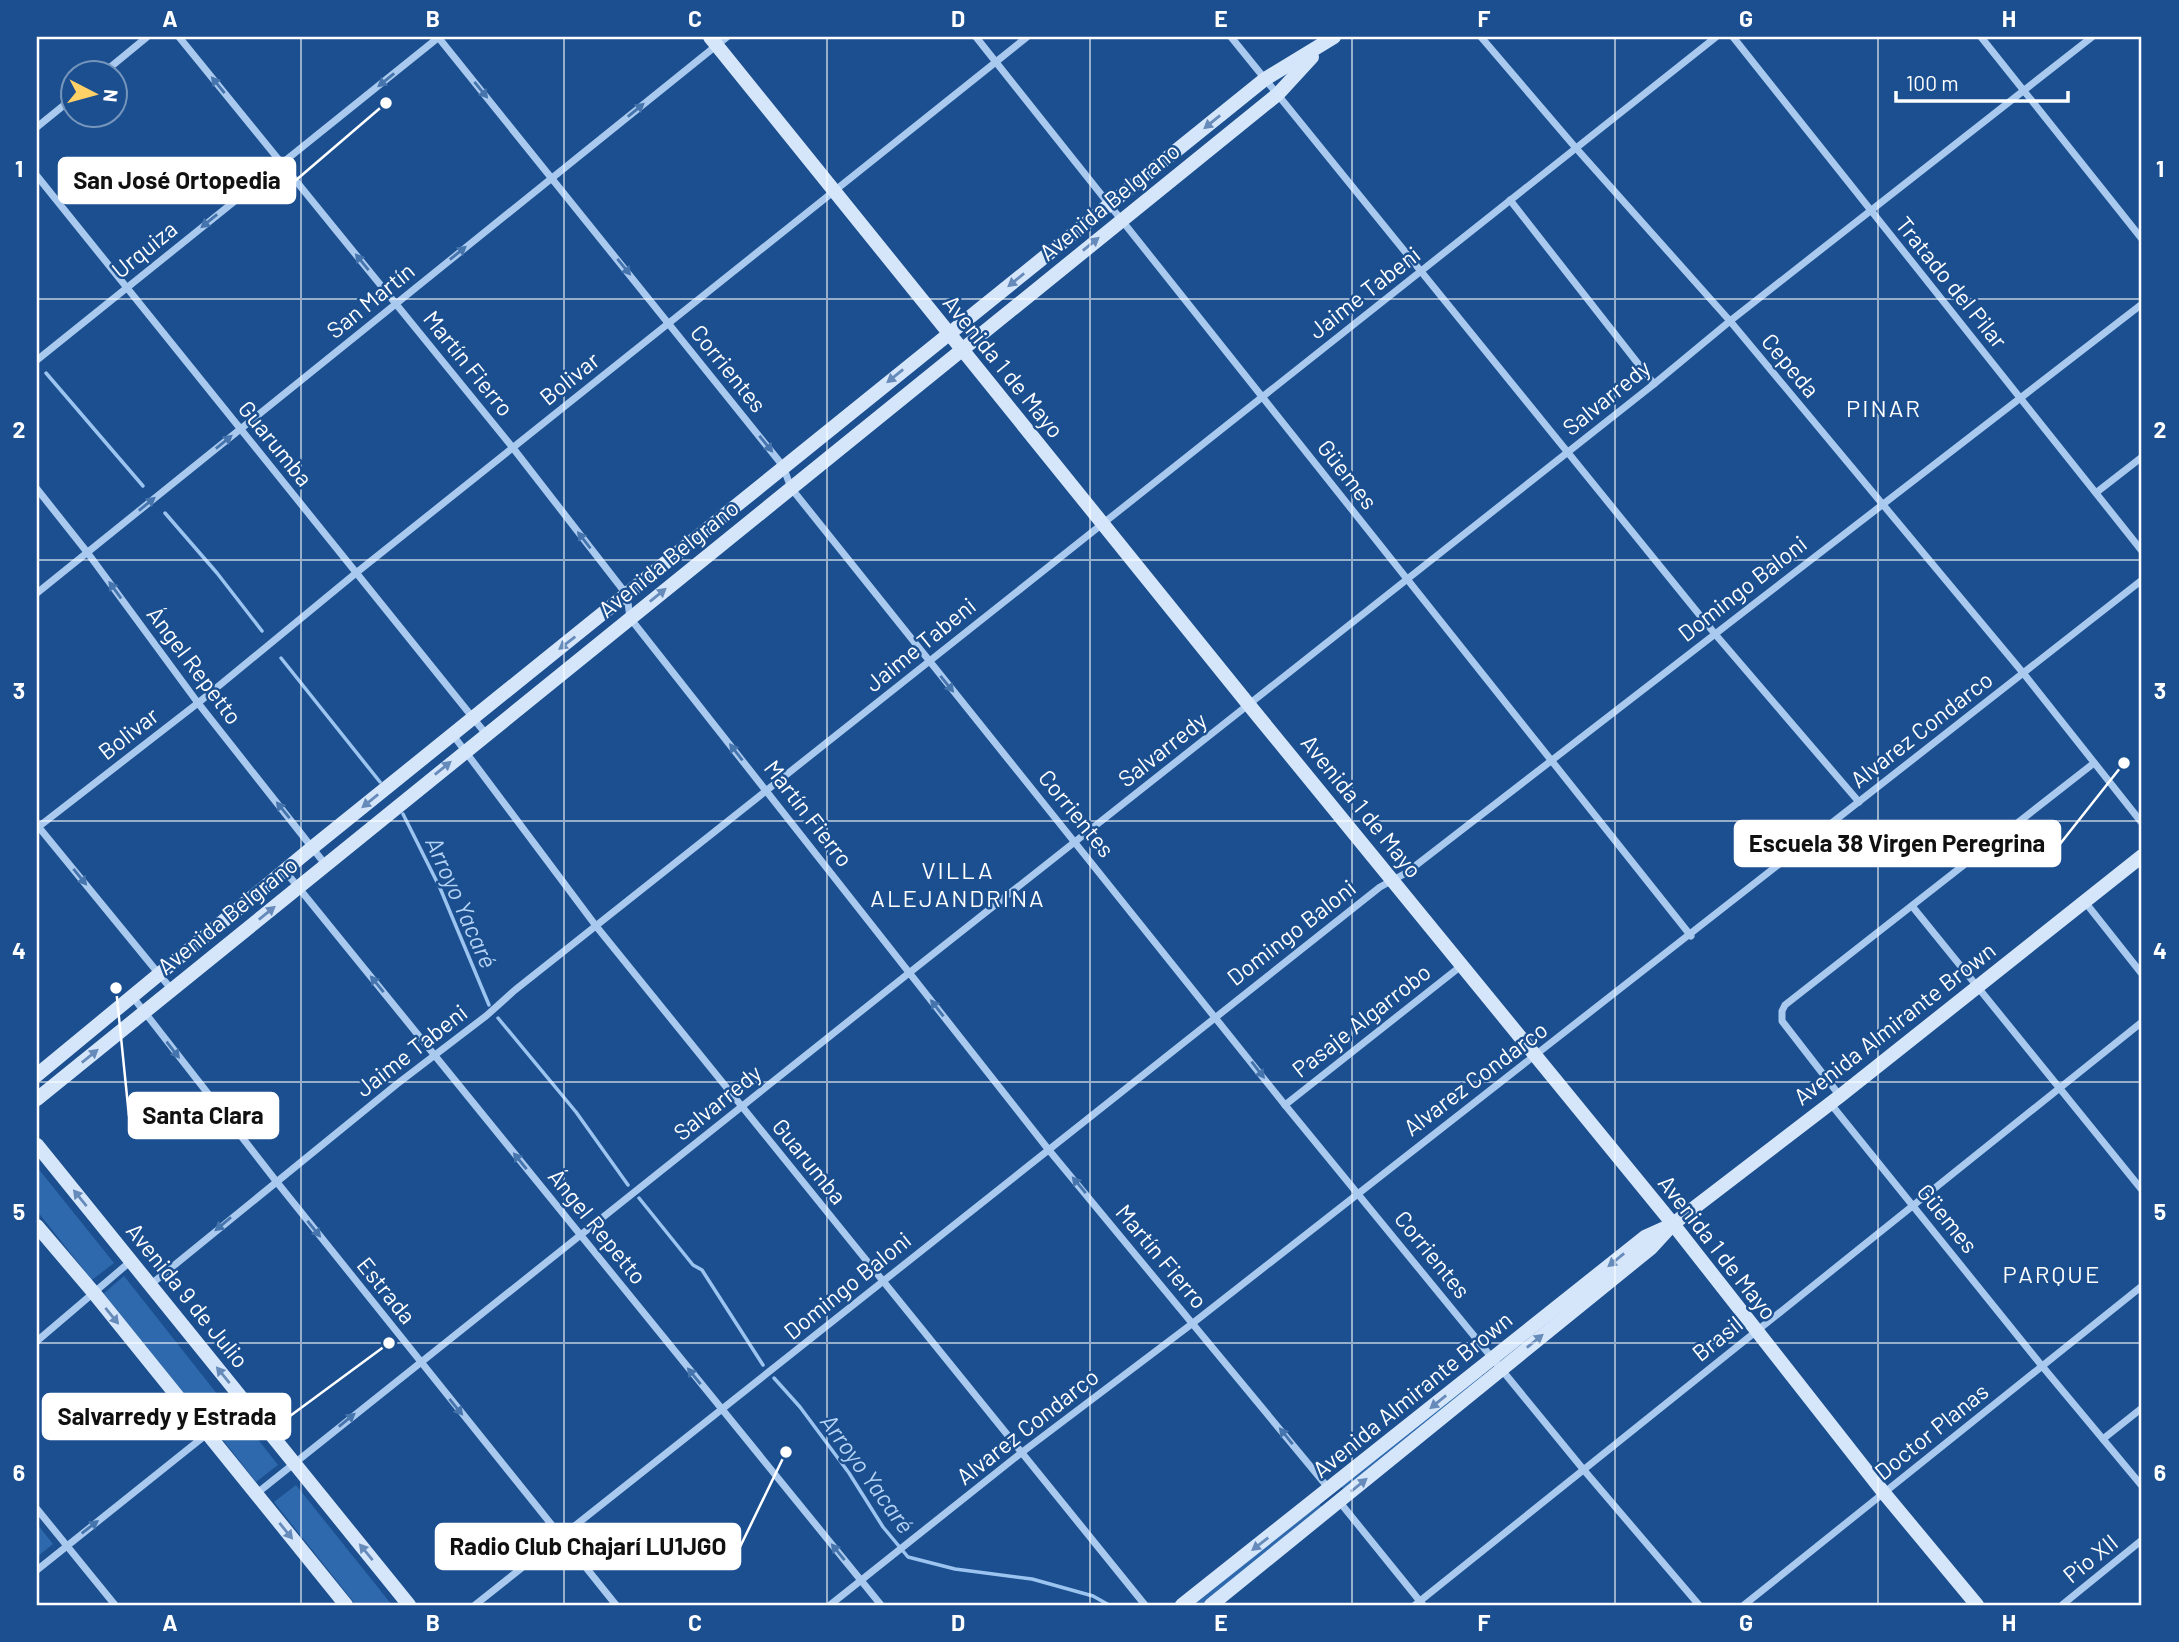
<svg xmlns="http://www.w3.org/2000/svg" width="2179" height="1642" viewBox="0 0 2179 1642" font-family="Barlow,sans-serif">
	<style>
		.green { fill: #2e69ad }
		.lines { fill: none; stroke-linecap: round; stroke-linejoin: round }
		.stream { stroke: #9cc4f0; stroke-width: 3.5 }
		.minor { stroke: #a9c9ee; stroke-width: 7 }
		.secondary { stroke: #d6e6fa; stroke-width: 14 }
		.oneway { fill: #4674ac }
		.oneway2 { fill: #668bba }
		.grid { fill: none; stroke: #fff; stroke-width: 2; stroke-opacity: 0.55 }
		.labels { text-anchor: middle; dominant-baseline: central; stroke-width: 5; stroke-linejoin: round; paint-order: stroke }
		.street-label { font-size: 23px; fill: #fff; stroke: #1b4f8f }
		.neighbourhood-label { font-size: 24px; letter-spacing: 2px; fill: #fff; stroke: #1b4f8f }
		.water-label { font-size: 24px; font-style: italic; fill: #b5d3f5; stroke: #1b4f8f }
		.leader { fill: none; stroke: #fff; stroke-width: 2.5 }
		.callout-dot { fill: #fff; stroke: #1b4f8f; stroke-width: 2.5 }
		.callout { fill: #fff; stroke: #fff; stroke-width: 2.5 }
		.callout-label { font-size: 24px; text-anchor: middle; font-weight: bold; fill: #111 }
		.neatline { fill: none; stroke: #fff; stroke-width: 2.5 }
		.grid-label { font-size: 23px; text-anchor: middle; font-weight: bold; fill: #fff }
	</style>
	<rect width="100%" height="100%" fill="#1b4f8f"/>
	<g class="green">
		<path d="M37 1167 114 1263 92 1280 37 1211Z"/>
		<path d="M124 1276 229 1409 208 1426 103 1294Z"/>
		<path d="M1481 1375 1484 1378 1344 1490 1341 1486Z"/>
		<path d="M242 1419 278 1465 256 1482 220 1436Z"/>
		<path d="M296 1485 392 1605H356L274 1502Z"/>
		<path d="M1319 1503 1322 1508 1201 1605H1192Z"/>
		<path d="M37 1524 53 1544 37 1557V1523Z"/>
	</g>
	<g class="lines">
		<g class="stream">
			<path d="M46 373 143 486"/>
			<path d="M165 513 217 573 262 631"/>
			<path d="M281 658 380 782"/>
			<path d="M403 814 440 888 489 1005"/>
			<path d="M498 1018 576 1112 628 1185"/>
			<path d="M639 1198 693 1265 702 1270 763 1365"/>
			<path d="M774 1378 800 1407 849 1473 883 1527 908 1557 955 1569 1032 1579 1093 1596 1109 1605"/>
		</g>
		<g class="minor">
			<path d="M179 37 513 448 627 595 630 618 1048 1149 1330 1490"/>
			<path d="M438 37 783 466 791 488 1285 1105 1583 1469 1699 1605"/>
			<path d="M976 37 1691 936"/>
			<path d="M1231 37 1715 634 1859 802"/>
			<path d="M1481 37 1575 147 1730 321 2024 674 2142 823"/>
			<path d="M1733 37 2142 551"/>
			<path d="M1981 37 2142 239"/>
			<path d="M102 74 147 37"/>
			<path d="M37 127 74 97"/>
			<path d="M37 176 486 734"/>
			<path d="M1510 200 1654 384"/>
			<path d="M37 360 439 37"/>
			<path d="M37 489 87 552 198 703 325 864"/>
			<path d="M2097 492 2142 457"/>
			<path d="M37 593 727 37"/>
			<path d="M453 735 596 926 1145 1605"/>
			<path d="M37 825 172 990"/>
			<path d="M37 828 198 703 356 573 1027 37"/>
			<path d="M285 871 881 1605"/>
			<path d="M2085 902 2142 974"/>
			<path d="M1912 906 2142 1190"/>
			<path d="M132 996 276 1181 616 1605"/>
			<path d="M1840 1096 1782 1021V1011L1785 1005 2094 763"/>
			<path d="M1830 1103 2042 1366 2142 1486"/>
			<path d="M1285 1105 1461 966"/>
			<path d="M150 1285 397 1084 486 1016 515 990 1716 37"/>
			<path d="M37 1341 131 1261"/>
			<path d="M2103 1439 2142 1408"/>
			<path d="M256 1494 909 973 1654 384 1730 321 2092 37"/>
			<path d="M1338 1500 1423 1605"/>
			<path d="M37 1509 115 1605"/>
			<path d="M37 1570 207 1434 247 1405"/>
			<path d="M475 1605 1380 887 1406 873 2142 304"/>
			<path d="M830 1605 1021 1453 1193 1323 2142 580"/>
			<path d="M1415 1605 2142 1022"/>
			<path d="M1744 1605 2142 1286"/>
			<path d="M2062 1605 2142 1540"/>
		</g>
		<g class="secondary">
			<path d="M710 37 1249 705 1673 1224 1884 1493 1977 1605"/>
			<path d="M37 1075 313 847 1265 79 1334 37"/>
			<path d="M37 1099 1278 94 1312 57"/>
			<path d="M37 1145 409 1605"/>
			<path d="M37 1226 94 1293 346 1605"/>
			<path d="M1182 1605 1645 1237 1665 1228"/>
			<path d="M1211 1605 1651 1248 1673 1224 1840 1096 2142 856"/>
		</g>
	</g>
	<defs><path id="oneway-solid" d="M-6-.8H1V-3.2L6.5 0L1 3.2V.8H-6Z" transform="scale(1.75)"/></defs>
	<g class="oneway">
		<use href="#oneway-solid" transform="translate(386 80) rotate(141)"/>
		<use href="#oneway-solid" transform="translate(218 85) rotate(-129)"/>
		<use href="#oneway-solid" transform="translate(481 90) rotate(51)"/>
		<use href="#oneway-solid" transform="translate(636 110) rotate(-39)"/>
		<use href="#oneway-solid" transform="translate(209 221) rotate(141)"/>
		<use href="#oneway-solid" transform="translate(458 253) rotate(-39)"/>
		<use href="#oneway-solid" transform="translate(362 262) rotate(-129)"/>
		<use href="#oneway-solid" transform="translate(624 267) rotate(51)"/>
		<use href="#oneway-solid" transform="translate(224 442) rotate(-39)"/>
		<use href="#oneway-solid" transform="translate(766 444) rotate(51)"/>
		<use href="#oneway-solid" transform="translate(147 504) rotate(-39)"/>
		<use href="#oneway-solid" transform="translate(584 540) rotate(-128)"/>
		<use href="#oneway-solid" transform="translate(115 590) rotate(-126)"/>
		<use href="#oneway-solid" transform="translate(947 684) rotate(51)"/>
		<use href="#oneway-solid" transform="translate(736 752) rotate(-128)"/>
		<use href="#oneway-solid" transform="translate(283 810) rotate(-129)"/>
		<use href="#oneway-solid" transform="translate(80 877) rotate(51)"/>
		<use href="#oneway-solid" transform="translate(377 984) rotate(-129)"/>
		<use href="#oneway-solid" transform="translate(937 1008) rotate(-128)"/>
		<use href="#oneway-solid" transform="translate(173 1050) rotate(52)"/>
		<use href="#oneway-solid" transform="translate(1258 1070) rotate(52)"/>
		<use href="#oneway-solid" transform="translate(520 1161) rotate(-129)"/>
		<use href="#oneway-solid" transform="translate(1079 1185) rotate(-130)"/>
		<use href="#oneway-solid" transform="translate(223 1224) rotate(140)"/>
		<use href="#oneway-solid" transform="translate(314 1229) rotate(51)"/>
		<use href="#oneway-solid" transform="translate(694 1376) rotate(-129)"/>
		<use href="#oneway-solid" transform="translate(456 1407) rotate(51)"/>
		<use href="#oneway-solid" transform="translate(347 1420) rotate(-39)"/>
		<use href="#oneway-solid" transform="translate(1286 1436) rotate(-129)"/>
		<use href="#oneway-solid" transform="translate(90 1527) rotate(-38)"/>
		<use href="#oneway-solid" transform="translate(838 1552) rotate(-129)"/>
	</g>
	<g class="oneway2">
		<use href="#oneway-solid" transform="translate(1212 122) rotate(141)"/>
		<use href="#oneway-solid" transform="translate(1091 244) rotate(-39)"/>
		<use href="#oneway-solid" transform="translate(1016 280) rotate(141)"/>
		<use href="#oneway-solid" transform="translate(895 376) rotate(141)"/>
		<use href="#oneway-solid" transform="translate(658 595) rotate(-39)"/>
		<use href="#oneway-solid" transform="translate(567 643) rotate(142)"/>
		<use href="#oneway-solid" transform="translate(443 768) rotate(-39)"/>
		<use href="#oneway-solid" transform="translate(370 801) rotate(141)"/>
		<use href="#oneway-solid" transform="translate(267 913) rotate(-39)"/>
		<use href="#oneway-solid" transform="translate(90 1056) rotate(-39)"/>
		<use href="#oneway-solid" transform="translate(80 1198) rotate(-129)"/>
		<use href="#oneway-solid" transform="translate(1616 1260) rotate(141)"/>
		<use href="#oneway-solid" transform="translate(112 1316) rotate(51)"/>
		<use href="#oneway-solid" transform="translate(1535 1341) rotate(-39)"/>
		<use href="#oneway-solid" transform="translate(223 1375) rotate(-129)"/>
		<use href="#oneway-solid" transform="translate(1438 1402) rotate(141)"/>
		<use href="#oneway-solid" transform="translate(1359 1485) rotate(-39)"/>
		<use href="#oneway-solid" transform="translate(286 1531) rotate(51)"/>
		<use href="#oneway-solid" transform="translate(1260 1544) rotate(142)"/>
		<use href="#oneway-solid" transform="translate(366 1552) rotate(-129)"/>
	</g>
	<path class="grid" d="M301 37V1605M564 37V1605M827 37V1605M1090 37V1605M1352 37V1605M1615 37V1605M1878 37V1605M37 299H2142M37 560H2142M37 821H2142M37 1082H2142M37 1343H2142"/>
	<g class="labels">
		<g class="street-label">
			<text transform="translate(1109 201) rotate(-39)">Avenida Belgrano</text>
			<text transform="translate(144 249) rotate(-39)">Urquiza</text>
			<text transform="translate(1952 282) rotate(51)">Tratado del Pilar</text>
			<text transform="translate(1364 292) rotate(-38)">Jaime Tabeni</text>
			<text transform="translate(370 300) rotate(-39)">San Martín</text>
			<text transform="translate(469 363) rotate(51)">Martín Fierro</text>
			<text transform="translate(1791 365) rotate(50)">Cepeda</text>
			<text transform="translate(1004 366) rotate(51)">Avenida 1 de Mayo</text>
			<text transform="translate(729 368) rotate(51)">Corrientes</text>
			<text transform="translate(569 378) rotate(-39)">Bolivar</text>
			<text transform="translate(1606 397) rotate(-39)">Salvarredy</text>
			<text transform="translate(276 443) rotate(51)">Guarumba</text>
			<text transform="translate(1348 474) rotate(52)">Güemes</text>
			<text transform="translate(668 558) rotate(-39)">Avenida Belgrano</text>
			<text transform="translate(1742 588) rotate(-38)">Domingo Baloni</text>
			<text transform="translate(920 644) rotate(-39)">Jaime Tabeni</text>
			<text transform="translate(195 665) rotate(53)">Ángel Repetto</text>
			<text transform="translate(1921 729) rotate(-38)">Alvarez Condarco</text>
			<text transform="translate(128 733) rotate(-38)">Bolivar</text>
			<text transform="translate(1162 749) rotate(-38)">Salvarredy</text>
			<text transform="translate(1362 806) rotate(51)">Avenida 1 de Mayo</text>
			<text transform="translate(809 813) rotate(52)">Martín Fierro</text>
			<text transform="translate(1077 813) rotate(51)">Corrientes</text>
			<text transform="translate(227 915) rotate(-39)">Avenida Belgrano</text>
			<text transform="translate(1291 932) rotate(-38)">Domingo Baloni</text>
			<text transform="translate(1361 1020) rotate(-38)">Pasaje Algarrobo</text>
			<text transform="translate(1894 1023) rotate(-38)">Avenida Almirante Brown</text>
			<text transform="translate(411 1050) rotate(-38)">Jaime Tabeni</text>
			<text transform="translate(1475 1078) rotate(-37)">Alvarez Condarco</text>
			<text transform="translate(717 1102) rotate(-39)">Salvarredy</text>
			<text transform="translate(810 1161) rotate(51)">Guarumba</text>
			<text transform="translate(1948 1218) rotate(51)">Güemes</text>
			<text transform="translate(598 1226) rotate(51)">Ángel Repetto</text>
			<text transform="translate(1718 1247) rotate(52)">Avenida 1 de Mayo</text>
			<text transform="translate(1433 1254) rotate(51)">Corrientes</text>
			<text transform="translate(1162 1256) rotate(50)">Martín Fierro</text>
			<text transform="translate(847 1285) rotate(-39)">Domingo Baloni</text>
			<text transform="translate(387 1290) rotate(51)">Estrada</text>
			<text transform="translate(188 1295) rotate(51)">Avenida 9 de Julio</text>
			<text transform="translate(1717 1338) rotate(-39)">Brasil</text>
			<text transform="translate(1412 1394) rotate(-39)">Avenida Almirante Brown</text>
			<text transform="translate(1027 1426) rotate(-38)">Alvarez Condarco</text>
			<text transform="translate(1931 1431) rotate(-39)">Doctor Planas</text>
			<text transform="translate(2090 1558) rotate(-39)">Pio XII</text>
		</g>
		<g class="neighbourhood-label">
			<text x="1884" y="407">PINAR</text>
			<text x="958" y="869">VILLA<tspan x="958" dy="28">ALEJANDRINA</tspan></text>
			<text x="2052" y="1273">PARQUE</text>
		</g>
		<g class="water-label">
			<text transform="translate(462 902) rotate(66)">Arroyo Yacaré</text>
			<text transform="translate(868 1473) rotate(54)">Arroyo Yacaré</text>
		</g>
	</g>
	<path class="leader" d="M386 103L295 181M2124 763L2060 844M116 988L129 1116M389 1343L290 1416M786 1452L740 1547"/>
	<g class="callout-dot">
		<circle cx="386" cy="103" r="7"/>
		<circle cx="2124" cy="763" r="7"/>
		<circle cx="116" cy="988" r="7"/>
		<circle cx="389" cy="1343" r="7"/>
		<circle cx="786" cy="1452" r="7"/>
	</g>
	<g class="callout">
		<rect x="59" y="158" width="236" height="45" rx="7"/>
		<rect x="1735" y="821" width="325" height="45" rx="7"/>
		<rect x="129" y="1093" width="149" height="45" rx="7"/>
		<rect x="43" y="1394" width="247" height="45" rx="7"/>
		<rect x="436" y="1524" width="304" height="45" rx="7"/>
	</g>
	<g class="callout-label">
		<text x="177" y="189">San José Ortopedia</text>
		<text x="1897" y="852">Escuela 38 Virgen Peregrina</text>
		<text x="203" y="1124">Santa Clara</text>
		<text x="167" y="1425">Salvarredy y Estrada</text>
		<text x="588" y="1555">Radio Club Chajarí LU1JGO</text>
	</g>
	<rect width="2179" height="1642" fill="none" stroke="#1b4f8f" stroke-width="77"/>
	<g transform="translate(94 94) rotate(96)"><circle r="33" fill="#1b4f8f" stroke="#7695bc" stroke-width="2"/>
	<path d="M0-5L12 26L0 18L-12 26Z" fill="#ffd166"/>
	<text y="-10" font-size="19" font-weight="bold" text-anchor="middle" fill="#ffffff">N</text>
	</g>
	<path d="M1896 91v10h172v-10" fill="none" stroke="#ffffff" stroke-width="3.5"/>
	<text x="1906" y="91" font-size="21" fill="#ffffff" stroke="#1b4f8f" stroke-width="5" paint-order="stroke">100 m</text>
	<rect x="38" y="38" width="2102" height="1566" class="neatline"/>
	<g class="grid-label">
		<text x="170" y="27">A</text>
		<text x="433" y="27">B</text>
		<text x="695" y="27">C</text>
		<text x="958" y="27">D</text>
		<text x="1221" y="27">E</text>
		<text x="1484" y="27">F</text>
		<text x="1746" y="27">G</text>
		<text x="2009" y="27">H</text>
		<text x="19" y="177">1</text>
		<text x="2160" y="177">1</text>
		<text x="19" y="438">2</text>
		<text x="2160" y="438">2</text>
		<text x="19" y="699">3</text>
		<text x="2160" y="699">3</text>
		<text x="19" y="959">4</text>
		<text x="2160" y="959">4</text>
		<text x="19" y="1220">5</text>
		<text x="2160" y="1220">5</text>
		<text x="19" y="1481">6</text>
		<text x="2160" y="1481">6</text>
		<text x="170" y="1631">A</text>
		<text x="433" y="1631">B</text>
		<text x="695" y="1631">C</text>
		<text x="958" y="1631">D</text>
		<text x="1221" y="1631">E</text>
		<text x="1484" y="1631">F</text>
		<text x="1746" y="1631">G</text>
		<text x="2009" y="1631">H</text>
	</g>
</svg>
